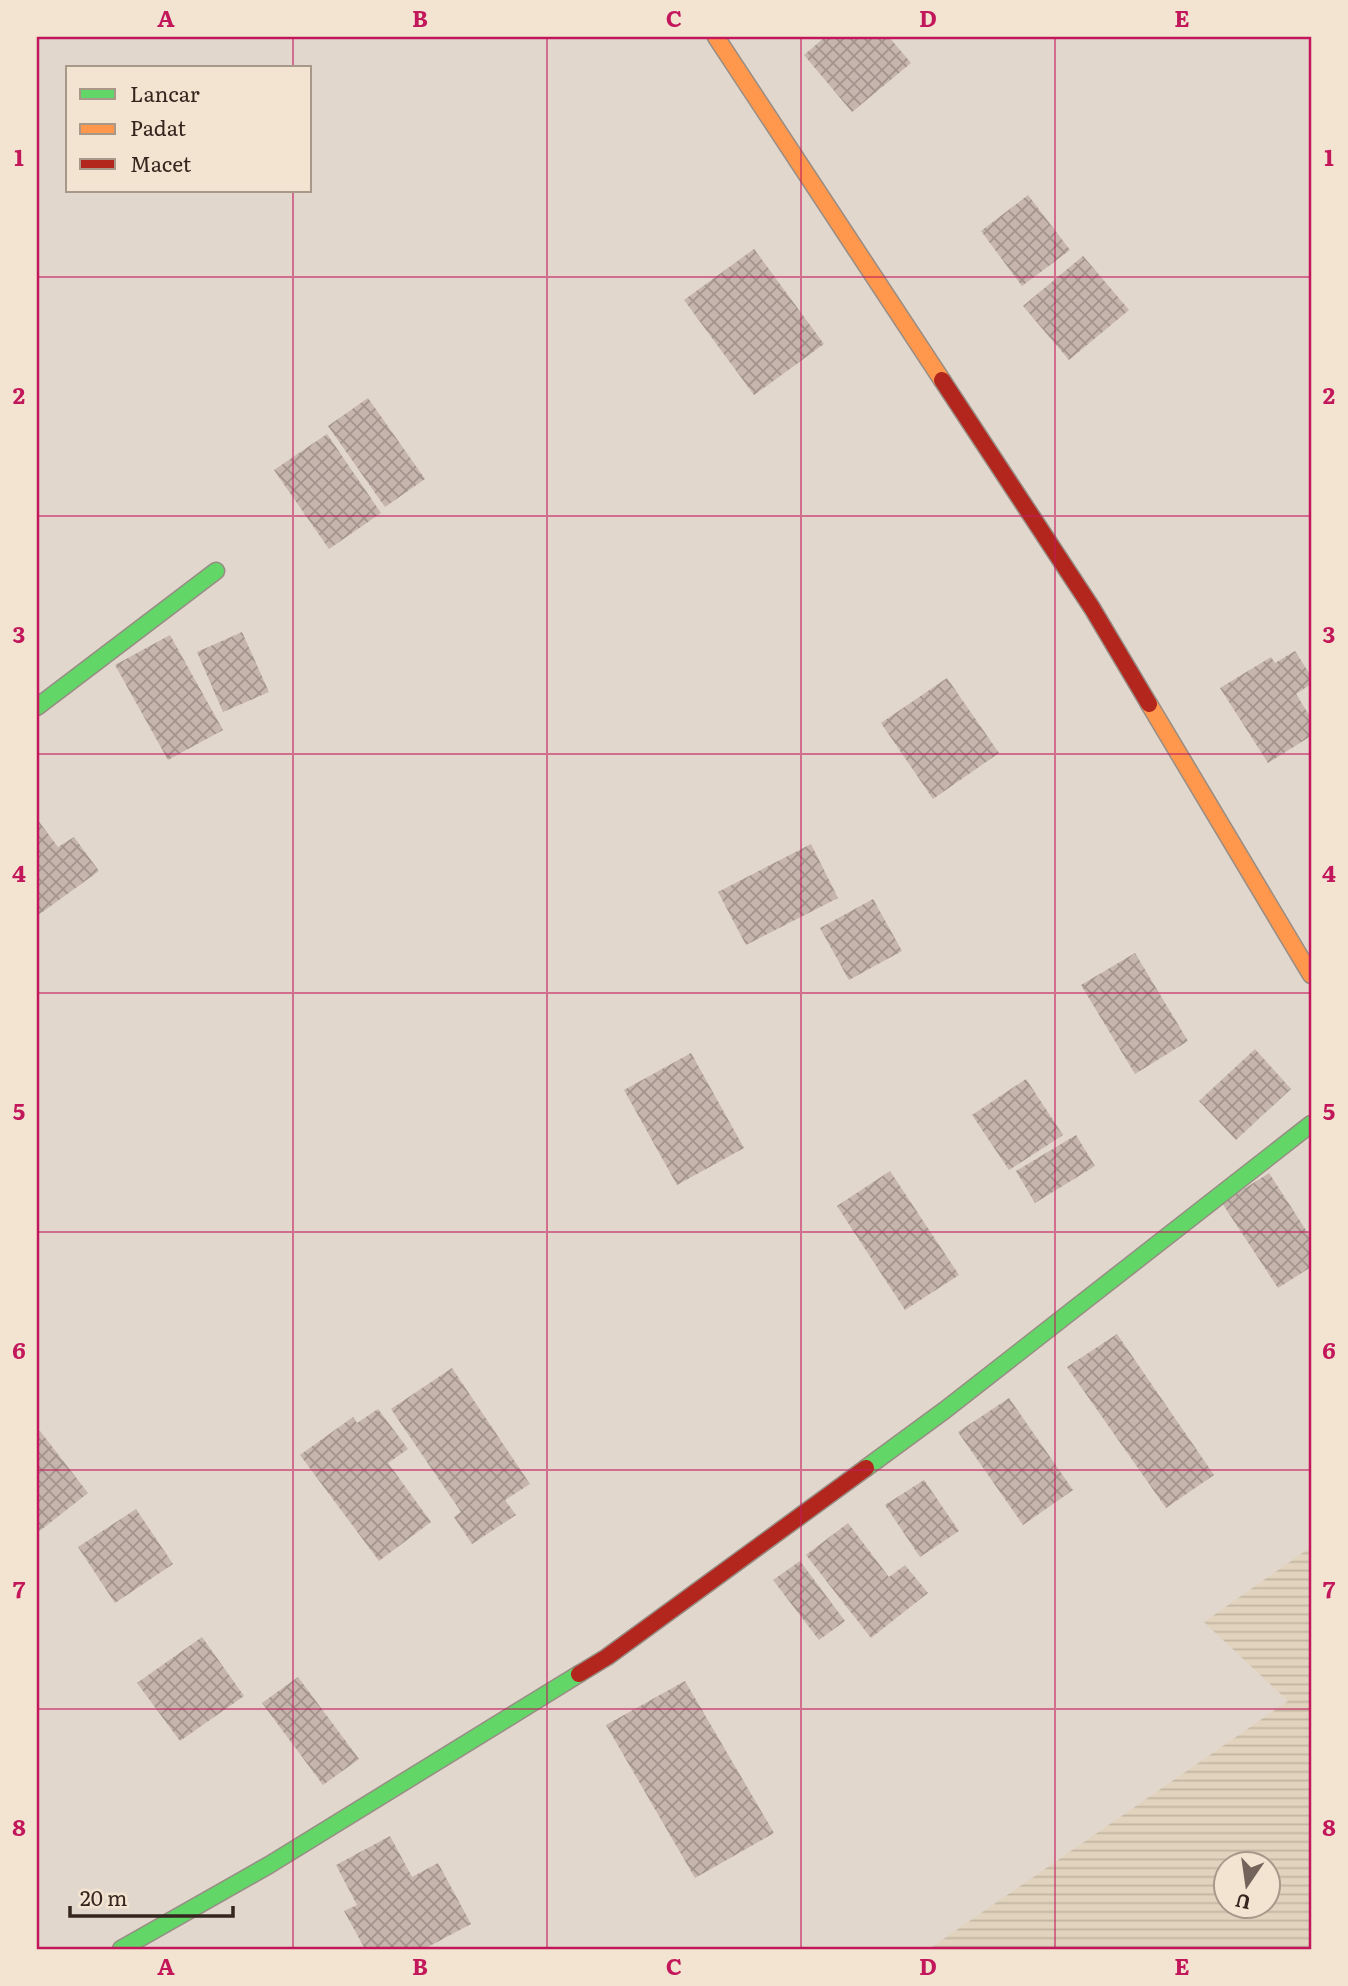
<svg xmlns="http://www.w3.org/2000/svg" width="1348" height="1986" viewBox="0 0 1348 1986" font-family="Literata,serif">
	<style>
		.farmland { fill: url(#farmland-rules); fill-rule: evenodd }
		.building { fill: url(#building-cross-hatch) }
		.lines { fill: none; stroke-linecap: round; stroke-linejoin: round }
		.fast-casing { stroke: #978d85; stroke-width: 19 }
		.slow-casing { stroke: #978d85; stroke-width: 19 }
		.jam-casing { stroke: #978d85; stroke-width: 19 }
		.fast { stroke: #63d668; stroke-width: 16 }
		.slow { stroke: #ff974d; stroke-width: 16 }
		.jam { stroke: #b3261e; stroke-width: 16 }
		.grid { fill: none; stroke: #c2185b; stroke-width: 2; stroke-opacity: 0.55 }
		.neatline { fill: none; stroke: #c2185b; stroke-width: 2.5 }
		.grid-label { font-size: 23px; text-anchor: middle; font-weight: bold; fill: #c2185b }
	</style>
	<defs>
		<pattern id="farmland-rules" width="6" height="5" patternUnits="userSpaceOnUse" patternTransform="scale(1.75)"><rect width="6" height="5" fill="#e1d3bd"/><path d="M0 2.5h6" fill="none" stroke="#c2b5a2"/></pattern>
		<pattern id="building-cross-hatch" width="8" height="8" patternUnits="userSpaceOnUse" patternTransform="scale(1.75)"><rect width="8" height="8" fill="#c6b5ad"/><path d="M0 0l8 8M0 8l8-8" fill="none" stroke="#a2938c"/></pattern>
	</defs>
	<rect width="100%" height="100%" fill="#e2d7cc"/>
	<path class="farmland" d="M1311 1547V1949H929L1288 1701 1204 1622ZM1226 1864H1268V1906H1226Z"/>
	<g class="building">
		<path d="M825 37H889L911 63 852 112 804 55Z"/>
		<path d="M1028 195 1070 250 1022 286 981 231Z"/>
		<path d="M754 249 824 344 754 395 684 300Z"/>
		<path d="M1083 256 1129 310 1069 360 1023 306Z"/>
		<path d="M368 398 425 479 385 507 328 426Z"/>
		<path d="M327 434 381 513 329 549 274 470Z"/>
		<path d="M242 632 269 692 223 712 197 652Z"/>
		<path d="M170 635 223 730 168 760 115 665Z"/>
		<path d="M1295 651 1311 676V684L1296 694 1311 718V736L1268 763 1220 688 1271 657 1275 663Z"/>
		<path d="M947 678 999 753 933 799 881 723Z"/>
		<path d="M37 819 58 847 74 837 99 871 37 916Z"/>
		<path d="M811 844 838 898 746 945 718 892Z"/>
		<path d="M873 899 902 951 849 980 820 928Z"/>
		<path d="M1135 953 1188 1041 1135 1074 1081 985Z"/>
		<path d="M1255 1049 1291 1089 1236 1140 1199 1101Z"/>
		<path d="M691 1053 744 1148 677 1185 624 1090Z"/>
		<path d="M1026 1079 1063 1135 1009 1170 972 1115Z"/>
		<path d="M1076 1135 1095 1166 1035 1203 1016 1171Z"/>
		<path d="M890 1171 959 1275 905 1310 837 1206Z"/>
		<path d="M1269 1173 1311 1238V1267L1278 1288 1222 1203Z"/>
		<path d="M1117 1334 1214 1475 1166 1508 1067 1367Z"/>
		<path d="M452 1368 530 1484 505 1500 516 1515 472 1544 454 1517 461 1512 391 1409Z"/>
		<path d="M1009 1398 1073 1490 1023 1525 958 1432Z"/>
		<path d="M378 1409 408 1449 388 1463 431 1522 379 1561 300 1455 353 1417 357 1423Z"/>
		<path d="M40 1431 88 1493 37 1533V1433Z"/>
		<path d="M924 1480 959 1531 920 1557 885 1505Z"/>
		<path d="M136 1509 173 1564 115 1603 78 1547Z"/>
		<path d="M848 1523 889 1577 905 1565 928 1593 871 1638 806 1555Z"/>
		<path d="M800 1561 845 1621 819 1640 773 1580Z"/>
		<path d="M202 1637 244 1696 180 1741 137 1683Z"/>
		<path d="M298 1677 359 1759 323 1785 262 1703Z"/>
		<path d="M685 1681 774 1833 695 1878 606 1725Z"/>
		<path d="M390 1836 412 1877 438 1863 471 1924 424 1949H365L344 1911 357 1905 336 1865Z"/>
	</g>
	<g class="lines">
		<defs>
			<g id="fast">
				<path d="M37 707 216 571"/>
				<path d="M866 1468 945 1410 1311 1124"/>
				<path d="M121 1949 269 1865 579 1674"/>
			</g>
			<g id="slow">
				<path d="M716 37 942 380"/>
				<path d="M1149 704 1311 975"/>
			</g>
			<g id="jam">
				<path d="M942 380 1092 608 1149 704"/>
				<path d="M579 1674 607 1657 866 1468"/>
			</g>
		</defs>
		<use href="#fast" class="fast-casing"/>
		<use href="#slow" class="slow-casing"/>
		<use href="#jam" class="jam-casing"/>
		<use href="#fast" class="fast"/>
		<use href="#slow" class="slow"/>
		<use href="#jam" class="jam"/>
	</g>
	<path class="grid" d="M293 37V68M547 37V1949M801 37V1949M1055 37V1949M293 191V1949M37 277H1311M37 516H1311M37 754H1311M37 993H1311M37 1232H1311M37 1470H1311M37 1709H1311"/>
	<rect width="1348" height="1986" fill="none" stroke="#f3e4d2" stroke-width="77"/>
	<rect x="66" y="66" width="245" height="126" fill="#f3e4d2" stroke="#a7988a" stroke-width="2"/>
	<rect x="80" y="89" width="35" height="10" fill="#63d668" stroke="#a7988a" stroke-width="2"/>
	<text x="130" y="102" font-size="21" fill="#35251e">Lancar</text>
	<rect x="80" y="124" width="35" height="10" fill="#ff974d" stroke="#a7988a" stroke-width="2"/>
	<text x="130" y="136" font-size="21" fill="#35251e">Padat</text>
	<rect x="80" y="159" width="35" height="10" fill="#b3261e" stroke="#a7988a" stroke-width="2"/>
	<text x="130" y="172" font-size="21" fill="#35251e">Macet</text>
	<g transform="translate(1247 1885) rotate(193)"><circle r="33" fill="#f3e4d2" stroke="#a7988a" stroke-width="2"/>
	<path d="M0-5L12 26L0 18L-12 26Z" fill="#72635b"/>
	<text y="-10" font-size="19" font-weight="bold" text-anchor="middle" fill="#35251e">U</text>
	</g>
	<path d="M70 1906v10h163v-10" fill="none" stroke="#35251e" stroke-width="3.5"/>
	<text x="80" y="1906" font-size="21" fill="#35251e" stroke="#f3e4d2" stroke-width="5" paint-order="stroke">20 m</text>
	<rect x="38" y="38" width="1272" height="1910" class="neatline"/>
	<g class="grid-label">
		<text x="166" y="27">A</text>
		<text x="420" y="27">B</text>
		<text x="674" y="27">C</text>
		<text x="928" y="27">D</text>
		<text x="1182" y="27">E</text>
		<text x="19" y="166">1</text>
		<text x="1329" y="166">1</text>
		<text x="19" y="404">2</text>
		<text x="1329" y="404">2</text>
		<text x="19" y="643">3</text>
		<text x="1329" y="643">3</text>
		<text x="19" y="882">4</text>
		<text x="1329" y="882">4</text>
		<text x="19" y="1120">5</text>
		<text x="1329" y="1120">5</text>
		<text x="19" y="1359">6</text>
		<text x="1329" y="1359">6</text>
		<text x="19" y="1598">7</text>
		<text x="1329" y="1598">7</text>
		<text x="19" y="1836">8</text>
		<text x="1329" y="1836">8</text>
		<text x="166" y="1975">A</text>
		<text x="420" y="1975">B</text>
		<text x="674" y="1975">C</text>
		<text x="928" y="1975">D</text>
		<text x="1182" y="1975">E</text>
	</g>
</svg>
